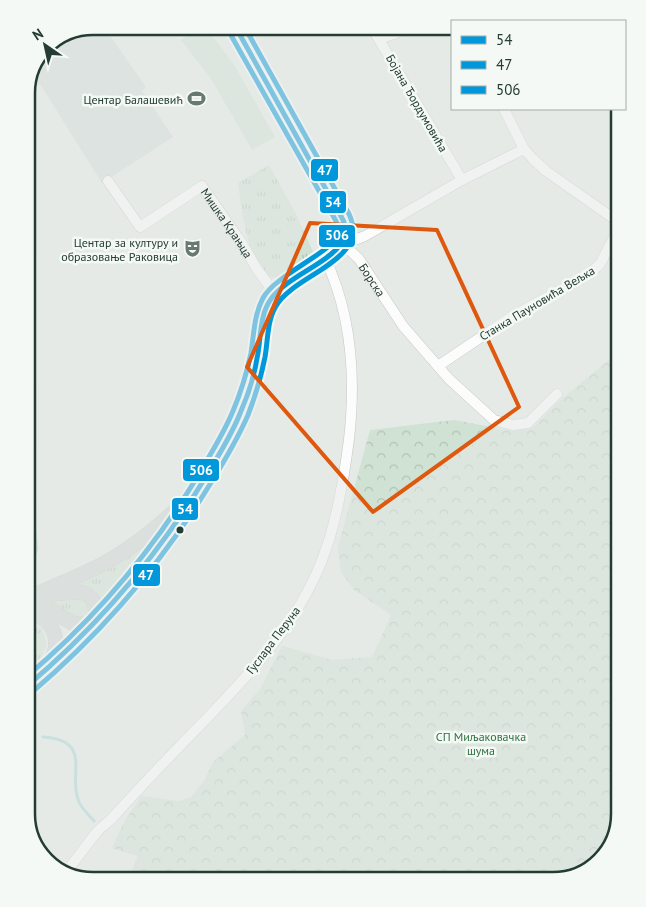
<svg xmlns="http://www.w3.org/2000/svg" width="646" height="907" viewBox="0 0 646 907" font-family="'PT Sans',sans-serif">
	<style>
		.built { fill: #d3dbd7 }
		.grass { fill: url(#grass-tufts) }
		.park { fill: url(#park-crowns) }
		.pitch { fill: #d0e2d3 }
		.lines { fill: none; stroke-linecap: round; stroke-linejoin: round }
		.stream { stroke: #a9d4d5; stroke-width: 3 }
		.river { stroke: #a9d4d5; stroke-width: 18 }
		.minor-casing { stroke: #c2c7c4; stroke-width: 11 }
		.major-casing { stroke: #c1c9c6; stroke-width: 15 }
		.minor { stroke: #fbfcfb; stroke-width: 10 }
		.major { stroke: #cfd6d3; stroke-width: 14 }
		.bus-1-casing { stroke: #f4f9f5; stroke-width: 9 }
		.bus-2-casing { stroke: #f4f9f5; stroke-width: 9 }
		.bus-3-casing { stroke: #f4f9f5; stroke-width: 9 }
		.bus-1 { stroke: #0098da; stroke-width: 5 }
		.bus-2 { stroke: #0098da; stroke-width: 5 }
		.bus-3 { stroke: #0098da; stroke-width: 5 }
		.marked { fill: none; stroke: #de580e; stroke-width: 4; stroke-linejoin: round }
		.bus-dot { fill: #243c33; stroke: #f4f9f5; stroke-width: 2 }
		.labels { text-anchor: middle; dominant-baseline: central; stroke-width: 5; stroke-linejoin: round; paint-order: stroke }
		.poi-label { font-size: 12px; fill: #243c33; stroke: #f4f9f5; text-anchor: end }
		.street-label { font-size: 12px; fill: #243c33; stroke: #f4f9f5 }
		.park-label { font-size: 12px; fill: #317042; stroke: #f4f9f5 }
		.rim { fill: none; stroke: #243c33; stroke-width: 2.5 }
		.line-badge { stroke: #f4f9f5; stroke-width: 2 }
		.badge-label { font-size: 14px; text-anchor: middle; font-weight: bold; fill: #fff }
	</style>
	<defs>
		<pattern id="grass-tufts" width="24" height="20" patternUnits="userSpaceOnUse" patternTransform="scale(1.25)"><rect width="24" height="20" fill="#d0e2d3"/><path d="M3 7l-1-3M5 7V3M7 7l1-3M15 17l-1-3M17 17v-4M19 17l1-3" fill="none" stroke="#b2c3b6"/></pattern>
		<pattern id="park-crowns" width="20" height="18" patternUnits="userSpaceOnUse" patternTransform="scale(1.25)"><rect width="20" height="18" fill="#d0e2d3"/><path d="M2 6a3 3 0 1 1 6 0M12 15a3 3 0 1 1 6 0" fill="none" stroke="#b2c3b6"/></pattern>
	</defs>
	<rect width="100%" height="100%" fill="#e5eae7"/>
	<path class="built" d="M93 26H103L146 87 142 91 173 137 102 183 40 84 26 93V88L49 43Z"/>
	<g class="grass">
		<path d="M269 165 296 214 315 256 279 278C249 283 241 204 238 183Z"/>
		<path d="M159 532 156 541 102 605C97 596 84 585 74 585Z"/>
		<path d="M39 598H86L93 614 90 619 83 621Z"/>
		<path d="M26 623H32L42 629 47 644 40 659 26 671Z"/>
	</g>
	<path class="park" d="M620 312V815L611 847 587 872 554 881H127L138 856 112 848 123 824 141 796 179 801 191 797 204 781 213 762 245 735 241 711 260 689 282 646 333 660 372 657 391 615 354 590 341 572 338 547 370 430 454 420 513 431 530 429 537 424 558 402 615 355 618 314Z"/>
	<path class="pitch" d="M201 26H205L233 63 275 137 252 150 211 79 181 40Z"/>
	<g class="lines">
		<path class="stream" d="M43 737C94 740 67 775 79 802 82 809 89 815 94 821"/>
		<path class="river" d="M26 556 29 548 26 523"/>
		<defs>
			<g id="minor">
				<path d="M371 26 462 180"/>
				<path d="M379 39 416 26"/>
				<path d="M504 109 524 149 533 159 546 171 620 223"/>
				<path id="s1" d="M108 181 140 227 202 186 241 242 257 269 275 294"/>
				<path d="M345 238 357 239 365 236 462 180 524 149"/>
				<path id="s2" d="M342 243 359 259 403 326 449 379 494 420 513 425 528 423 557 394"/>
				<path d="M438 366 511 317 588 275 600 264 620 226"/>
				<path d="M65 873C76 860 86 845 97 832 102 826 109 822 114 816 136 792 158 768 181 745 234 690 294 633 322 560 337 522 344 479 349 439 356 377 352 315 325 258"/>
			</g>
			<g id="major">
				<path d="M36 594C55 586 74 578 93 569 126 553 156 529 183 503"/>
				<path d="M26 596 78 592 87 594 93 600 98 619"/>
				<path d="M26 605 46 607 72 623 91 626"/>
				<path d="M26 612C55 619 62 638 50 665"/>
				<path d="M26 687C94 633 154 560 199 488 214 463 230 438 241 412 248 393 254 373 258 354 261 335 261 315 271 299 287 274 339 258 345 237 348 229 345 222 341 215L235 26"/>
			</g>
		</defs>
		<use href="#minor" class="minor-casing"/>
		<use href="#major" class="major-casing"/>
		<use href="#minor" class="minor"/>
		<use href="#major" class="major"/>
		<defs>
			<path id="bus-1" d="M26 687C97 627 157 557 205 478 218 456 232 435 241 411 249 393 255 373 258 353 261 335 260 314 271 299 288 275 337 261 345 236 347 229 345 223 342 218L235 26"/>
			<path id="bus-2" d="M31 693C103 632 163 562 212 481 225 460 238 438 248 415 255 397 261 377 265 357 268 340 267 321 276 306 294 274 371 261 349 214L244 26"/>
			<path id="bus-3" d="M26 677C95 619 153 550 199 474 211 453 224 433 233 411 241 392 247 372 251 353 254 334 254 315 263 298 276 274 336 251 339 232 339 228 337 224 336 221L228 30"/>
		</defs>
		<use href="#bus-1" class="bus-1-casing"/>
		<use href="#bus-2" class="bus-2-casing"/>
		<use href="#bus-3" class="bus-3-casing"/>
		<use href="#bus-1" class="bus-1"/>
		<use href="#bus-2" class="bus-2"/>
		<use href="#bus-3" class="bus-3"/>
	</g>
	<path d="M0 0H646V907H0ZM310 223 437 230 519 407 373 512 247 367Z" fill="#e5eae7" fill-opacity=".55" fill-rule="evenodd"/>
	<path class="marked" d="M310 223 437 230 519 407 373 512 247 367Z"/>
	<defs>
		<symbol id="stadium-bare" viewBox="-9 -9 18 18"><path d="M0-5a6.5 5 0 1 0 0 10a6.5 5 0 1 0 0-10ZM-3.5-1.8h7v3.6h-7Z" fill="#687972" stroke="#f4f9f5" stroke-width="2.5" paint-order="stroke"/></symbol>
		<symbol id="theatre-bare" viewBox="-9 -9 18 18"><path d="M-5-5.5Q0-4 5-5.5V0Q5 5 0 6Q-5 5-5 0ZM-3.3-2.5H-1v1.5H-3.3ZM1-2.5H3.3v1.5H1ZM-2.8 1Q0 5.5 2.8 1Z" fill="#687972" stroke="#f4f9f5" stroke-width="2.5" paint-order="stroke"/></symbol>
	</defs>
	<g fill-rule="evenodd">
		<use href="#stadium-bare" x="184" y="86" width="25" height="25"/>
		<use href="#theatre-bare" x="180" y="236" width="25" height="25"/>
	</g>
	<circle class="bus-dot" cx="180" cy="530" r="4.5"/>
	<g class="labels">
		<g class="poi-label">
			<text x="183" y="99">Центар Балашевић</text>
			<text x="178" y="242">Центар за културу и<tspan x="178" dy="14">образовање Раковица</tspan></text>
		</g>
		<g class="street-label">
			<text transform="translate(417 103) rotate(60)">Бојана Ђордумовића</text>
			<text stroke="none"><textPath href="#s1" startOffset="175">Мишка Крањца</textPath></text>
			<text stroke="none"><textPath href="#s2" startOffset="48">Борска</textPath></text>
			<text transform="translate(537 303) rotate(-31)">Станка Пауновића Вељка</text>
			<text transform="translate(273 640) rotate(-53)">Гуслара Перуна</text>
		</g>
		<g class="park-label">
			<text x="481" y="736">СП Миљаковачка<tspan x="481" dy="14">шума</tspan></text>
		</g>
	</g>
	<path d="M0 0H646V907H0ZM93 35H553A58 58 0 0 1 611 93V814A58 58 0 0 1 553 872H93A58 58 0 0 1 35 814V93A58 58 0 0 1 93 35Z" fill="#f4f9f5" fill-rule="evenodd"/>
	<path class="rim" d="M93 35H553A58 58 0 0 1 611 93V814A58 58 0 0 1 553 872H93A58 58 0 0 1 35 814V93A58 58 0 0 1 93 35Z"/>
	<g class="line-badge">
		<rect x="310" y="158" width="29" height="24" rx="5" fill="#0098da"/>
		<rect x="319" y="190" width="28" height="24" rx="5" fill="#0098da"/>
		<rect x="318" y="224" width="38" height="24" rx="5" fill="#0098da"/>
		<rect x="182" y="458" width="38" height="24" rx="5" fill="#0098da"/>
		<rect x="171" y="497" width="28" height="24" rx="5" fill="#0098da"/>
		<rect x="132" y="563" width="29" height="24" rx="5" fill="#0098da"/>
	</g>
	<g class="badge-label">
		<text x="325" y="175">47</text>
		<text x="333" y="207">54</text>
		<text x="337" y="240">506</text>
		<text x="201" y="475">506</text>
		<text x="185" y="514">54</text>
		<text x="146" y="580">47</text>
	</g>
	<rect x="451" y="20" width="175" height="90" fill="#f4f9f5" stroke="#a1ada7"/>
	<rect x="461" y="36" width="25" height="8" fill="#0098da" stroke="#a1ada7"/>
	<text x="496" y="45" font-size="15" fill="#243c33">54</text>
	<rect x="461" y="61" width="25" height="8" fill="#0098da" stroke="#a1ada7"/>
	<text x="496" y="70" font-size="15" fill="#243c33">47</text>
	<rect x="461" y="86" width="25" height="8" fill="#0098da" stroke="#a1ada7"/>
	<text x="496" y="95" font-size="15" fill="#243c33">506</text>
	<g transform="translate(45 45) rotate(326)" stroke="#f4f9f5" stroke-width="4" paint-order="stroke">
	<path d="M0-4L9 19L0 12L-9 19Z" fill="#243c33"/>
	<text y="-8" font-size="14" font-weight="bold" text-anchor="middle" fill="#243c33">N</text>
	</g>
</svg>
